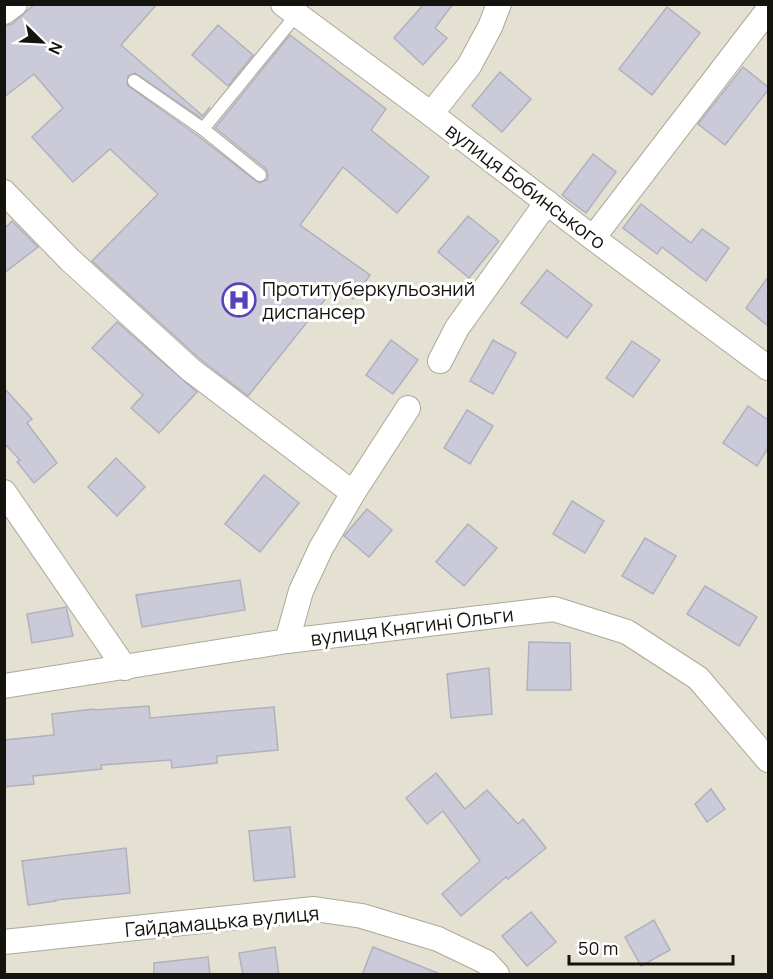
<svg xmlns="http://www.w3.org/2000/svg" width="773" height="979" viewBox="0 0 773 979" font-family="Manrope,sans-serif">
	<style>
		.building { fill: #cacad9; stroke: #b0b0be; stroke-width: 1.5 }
		.lines { fill: none; stroke-linecap: round; stroke-linejoin: round }
		.service-casing { stroke: #aca89a; stroke-width: 14 }
		.minor-casing { stroke: #aca89a; stroke-width: 26 }
		.service { stroke: #fff; stroke-width: 12 }
		.minor { stroke: #fff; stroke-width: 24 }
		.labels { text-anchor: middle; dominant-baseline: central; stroke-width: 6; stroke-linejoin: round; paint-order: stroke }
		.street-label { font-size: 20px; fill: #14130e; stroke: #fff }
		.poi-label { font-size: 20px; fill: #14130e; stroke: #fff; text-anchor: start }
	</style>
	<rect width="100%" height="100%" fill="#e5e1d2"/>
	<g class="building">
		<path d="M35 4H157L121 45 203 116 210 107 201 118 135 73 128 76 127 85 198 136 259 183 267 180 268 176 266 169 215 128 290 35 386 109 371 130 429 177 397 213 343 167 300 225 370 275 353 299 335 287 248 396 200 359 92 261 158 194 110 149 73 182 32 137 63 108 34 74 4 97V26L12 24Z"/>
		<path d="M424 4H453L435 28 447 38 423 65 394 38Z"/>
		<path d="M667 7 700 33 652 95 619 69Z"/>
		<path d="M218 25 253 55 228 86 192 55Z"/>
		<path d="M743 67 768 87V90L725 145 698 124Z"/>
		<path d="M500 72 531 99 502 132 472 106Z"/>
		<path d="M593 154 616 172 586 213 562 195Z"/>
		<path d="M641 204 691 243 702 229 729 248 706 281 662 247 657 254 623 228Z"/>
		<path d="M468 216 499 241 469 278 438 252Z"/>
		<path d="M12 221 38 247 4 273V229Z"/>
		<path d="M547 270 592 305 567 338 521 303Z"/>
		<path d="M768 277V326L746 308Z"/>
		<path d="M117 322 197 392 159 433 131 408 143 395 92 348Z"/>
		<path d="M391 340 418 360 393 394 366 375Z"/>
		<path d="M493 340 516 353 493 394 470 381Z"/>
		<path d="M632 341 660 360 633 397 606 378Z"/>
		<path d="M4 388 32 419 27 423 57 463 34 483 17 462 20 460 4 443Z"/>
		<path d="M748 406 768 420V448L757 466 723 443Z"/>
		<path d="M467 410 493 426 470 464 444 448Z"/>
		<path d="M116 458 145 487 117 516 88 487Z"/>
		<path d="M264 475 299 503 260 552 225 524Z"/>
		<path d="M572 501 604 521 585 553 553 534Z"/>
		<path d="M367 509 392 530 369 557 344 536Z"/>
		<path d="M468 524 497 548 464 586 436 562Z"/>
		<path d="M645 538 676 556 653 594 622 576Z"/>
		<path d="M240 580 245 610 142 627 136 595Z"/>
		<path d="M705 586 757 617 739 646 687 614Z"/>
		<path d="M66 607 73 636 32 643 27 614Z"/>
		<path d="M529 642 570 643 571 690H527Z"/>
		<path d="M489 668 492 714 451 718 447 674Z"/>
		<path d="M149 706 150 718 274 707 278 750 217 756V763L172 768 171 760 101 765 102 769 33 776 34 784 4 787V740L54 735 52 714 94 709 95 710Z"/>
		<path d="M436 773 465 809 487 790 518 824 523 819 546 848 508 879 506 877 461 916 442 894 480 861 443 811 427 824 406 798Z"/>
		<path d="M711 789 725 809 707 822 695 804Z"/>
		<path d="M290 827 295 877 254 881 249 831Z"/>
		<path d="M126 848 130 893 55 900 56 901 28 905 22 861Z"/>
		<path d="M531 912 556 942 527 966 502 936Z"/>
		<path d="M654 920 670 950 641 966 625 937Z"/>
		<path d="M275 947 279 975H243L239 953Z"/>
		<path d="M373 947 440 974V975H362Z"/>
		<path d="M208 957 210 975H154V963Z"/>
	</g>
	<g class="lines">
		<defs>
			<g id="service">
				<path d="M134 81 203 129"/>
				<path d="M260 175 203 129 297 14"/>
			</g>
			<g id="minor">
				<path d="M283 4 431 114 593 238 768 368"/>
				<path d="M4 12 15 4"/>
				<path d="M431 114 469 66 490 27 499 4"/>
				<path d="M4 192 70 260 191 370 353 493"/>
				<path d="M593 238 768 10"/>
				<path d="M440 361 457 328 547 202"/>
				<path d="M4 492 125 668"/>
				<path d="M287 641 301 591 321 548 353 493 408 408"/>
				<path d="M4 686 287 641 554 609 627 632 698 678 768 760"/>
				<path d="M4 942 314 909 362 916 438 939 486 962 497 974"/>
			</g>
		</defs>
		<use href="#service" class="service-casing"/>
		<use href="#minor" class="minor-casing"/>
		<use href="#service" class="service"/>
		<use href="#minor" class="minor"/>
	</g>
	<defs>
		<symbol id="hospital-ring" viewBox="-11 -11 22 22"><circle r="9.5" fill="#fff" stroke="#5842ba" stroke-width="1.5"/><path d="M-5-5h3v3.5h4V-5h3V5h-3V1.5h-4V5h-3Z" fill="#5842ba"/></symbol>
	</defs>
	<g fill-rule="evenodd">
		<use href="#hospital-ring" x="220" y="281" width="38" height="38"/>
	</g>
	<g class="labels">
		<g class="street-label">
			<text transform="translate(526 186) rotate(37)">вулиця Бобинського</text>
			<text transform="translate(412 626) rotate(-7)">вулиця Княгині Ольги</text>
			<text transform="translate(222 921) rotate(-5)">Гайдамацька вулиця</text>
		</g>
		<g class="poi-label">
			<text x="262" y="288">Протитуберкульозний<tspan x="262" dy="23">диспансер</tspan></text>
		</g>
	</g>
	<rect width="773" height="979" fill="none" stroke="#14130e" stroke-width="12"/>
	<g transform="translate(42 42) rotate(114)" stroke="#ffffff" stroke-width="4.5" paint-order="stroke">
	<path d="M0-4.5L10 22L0 15L-10 22Z" fill="#14130e"/>
	<text y="-9" font-size="16" font-weight="bold" text-anchor="middle" fill="#14130e">N</text>
	</g>
	<path d="M569 955v9h164v-9" fill="none" stroke="#14130e" stroke-width="3"/>
	<text x="578" y="955" font-size="18" fill="#14130e" stroke="#ffffff" stroke-width="4.5" paint-order="stroke">50 m</text>
</svg>
